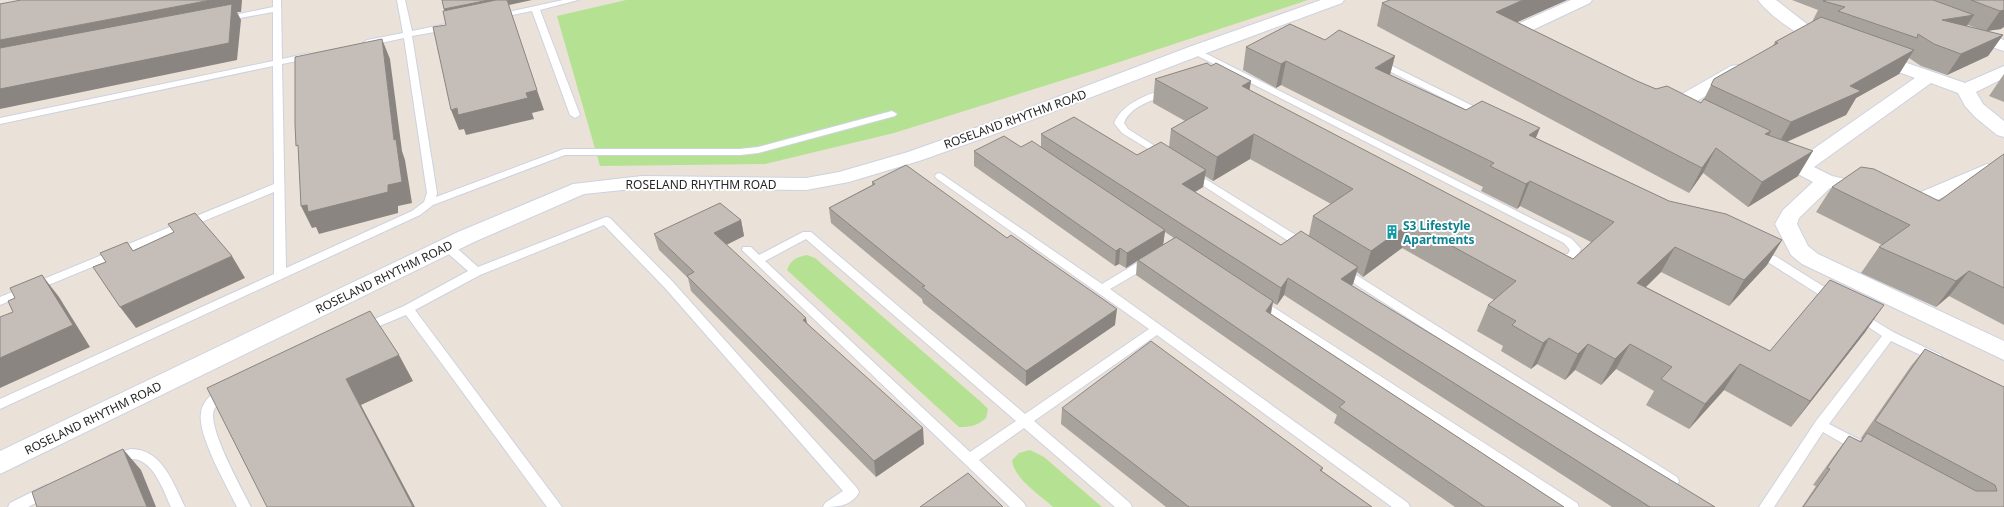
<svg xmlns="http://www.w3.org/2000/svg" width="2004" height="507" viewBox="0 0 2004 507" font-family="'Noto Sans',sans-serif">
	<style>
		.green { fill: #b4e292 }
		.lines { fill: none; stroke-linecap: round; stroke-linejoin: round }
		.service-casing { stroke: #cdd2e1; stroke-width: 2 }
		.minor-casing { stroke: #cdd2e1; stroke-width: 2 }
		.service { fill: #fff; fill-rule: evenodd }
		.minor { fill: #fff; fill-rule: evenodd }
		.wall { fill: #a9a39e; fill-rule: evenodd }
		.shaded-wall { fill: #8a8581 }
		.building { fill: #c5beb8; stroke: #8a8581 }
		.labels { text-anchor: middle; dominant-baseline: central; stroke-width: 4; stroke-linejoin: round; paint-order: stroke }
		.street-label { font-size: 12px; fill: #272727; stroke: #fff }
		.culture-label { font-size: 12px; font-weight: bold; fill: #0d838f; stroke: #fff; text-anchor: start }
	</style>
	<rect width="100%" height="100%" fill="#eae1d8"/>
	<g class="green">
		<path d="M626 0H1308L1095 70 894 133 765 164 600 166 557 16Z"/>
		<path d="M807 255 815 258 981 402 988 409 986 418C977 426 971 427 959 427L787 270C791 259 797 257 807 255Z"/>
		<path d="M1030 450 1044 457 1102 507H1053C1039 494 1014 479 1012 460L1019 453Z"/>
	</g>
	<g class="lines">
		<defs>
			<g id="service">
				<path d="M273 0H281L282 59 309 53 313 56 312 58 282 64 286 268 412 211 424 202 427 193 404 38 367 46 363 43 367 40 403 33 397 0H405L412 31 446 24 450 27 446 30 412 36 437 193 436 197 564 149H740L758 147 892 111 897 114 895 116 758 153 740 155H565L433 205 420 215 0 409V399L274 274V192L0 305V297L274 184 273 66 0 124V118L273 61V12L224 21 220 19 224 17 273 7Z"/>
				<path d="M563 0H578L540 10 580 115 575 118 570 115 532 11 499 18 495 16 499 14Z"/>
				<path d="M1195 48 1572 239 1581 249 1575 261H1553L1551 258 1553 255 1568 254 1570 250 1564 243 1192 53V49Z"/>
				<path d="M1378 59 1485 112 1487 114 1482 117 1479 116 1375 64V60Z"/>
				<path d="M1167 89 1170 90V94C1154 100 1131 105 1124 123L1128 129 1166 153 1168 155 1163 158 1122 133 1114 123C1123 103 1147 94 1167 89Z"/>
				<path d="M1191 170 1307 242 1308 245 1307 248H1299L1187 175 1186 173 1187 171Z"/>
				<path d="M940 173 1102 284 1145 258H1153L1155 261 1153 264 1110 289 1408 503 1410 507H1392L1157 335 1034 421 1130 503 1132 507H1115L1024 428 979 460 1024 503 1026 507H1010L742 250 743 247H751L759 255 803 232H811L1025 414 1149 329 936 178 935 176 936 174ZM806 239 1016 421 970 452 765 261Z"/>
				<path d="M606 217 610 218 673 282 857 488 859 492C852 506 837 507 823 507L825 503 843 491 665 288 604 225 480 275 415 310 562 507H547L406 315 365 332 361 331 359 328 361 325 404 306 468 271 443 249 442 246 443 243H451L478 267Z"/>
				<path d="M1757 248 1777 257 1837 295 1839 298 1837 301H1829L1752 252 1753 249Z"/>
				<path d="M1342 266 1677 477 1679 481 1677 485 1672 487 1667 485 1338 273 1336 270 1338 267Z"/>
				<path d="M1259 298 1577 503 1579 507H1561L1255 305 1253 302Z"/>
				<path d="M1859 311 1893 332 1941 355 1943 358 1941 361H1933L1891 341 1829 424 1864 442 1866 446 1864 450 1859 451 1854 450 1823 432 1774 507H1759L1816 421 1882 336 1855 318 1853 315 1855 312Z"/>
				<path d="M225 387 229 389 231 392C227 399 218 401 214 410 207 427 242 489 251 507H237C227 486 197 435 201 413 202 401 214 391 225 387Z"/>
				<path d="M131 449C162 449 173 483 185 507H171C164 492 154 461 134 459 125 459 118 466 109 463L107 459 109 455Z"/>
				<path d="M46 485 51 487 53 491 51 495 28 507H8L10 503Z"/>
			</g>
			<g id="minor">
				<path d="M1321 0H1344L1342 3 1201 55 995 134 922 160 849 182 806 190 642 188 584 194 474 242 0 474V451L458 232 573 184 642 176 806 178 839 172 908 152 981 126 1189 47Z"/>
				<path d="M1571 0H1592L1590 3 1522 35 1528 40 1525 44C1516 46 1505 43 1500 35L1502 31Z"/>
				<path d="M1758 0H1776L1812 28 1834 36 1837 40 1834 44C1814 49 1769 16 1758 0Z"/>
				<path d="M1969 28 2004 40V51L1963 37 1961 33 1963 29Z"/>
				<path d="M1875 52 1965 83 2004 66V78L1976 92 1983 104 2004 121V137L1997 135 1975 117 1965 106 1958 93 1931 83 1814 167 1832 176 1874 185 1877 189 1874 193 1867 195 1830 188 1799 218 1797 224 1808 246 1818 254 2004 341V360L1802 264 1791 255 1775 224 1783 210 1813 182 1770 159 1767 155 1770 151C1782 148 1789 154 1799 159L1915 78 1869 61 1866 57 1869 53Z"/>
				<path d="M1737 65 1743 66 1746 70 1743 74 1682 110 1675 112 1668 110 1666 106 1668 102 1731 66Z"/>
				<path d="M1987 164 1994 166 1997 170 1994 174 1939 199 1922 204 1892 199 1889 195 1892 191 1899 189 1921 192Z"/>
			</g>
		</defs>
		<use href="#service" class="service-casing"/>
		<use href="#minor" class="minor-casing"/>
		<use href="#service" class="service"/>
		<use href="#minor" class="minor"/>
	</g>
	<g class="wall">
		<path d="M1567 0 1517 22 1637 81 1656 89 1701 103 1704 99 1714 79 1772 47 1775 42 1812 22 1818 10 1792 0H2004L2001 29 1987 31 2003 35 1988 56 1947 75 1921 66 1909 58 1899 74 1856 98 1846 115 1787 142 1798 176 1748 207 1703 173 1689 193 1377 26 1382 3ZM1968 25 1982 30 1966 26Z"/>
		<path d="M1246 47 1390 75 1466 110 1536 138 1669 201 1782 240 1767 265 1729 306 1661 272 1646 287 1770 351 1866 331 1791 427 1724 390 1689 429 1646 405 1654 391 1616 369 1601 385 1575 370 1565 380 1537 364 1531 369 1501 351 1503 346 1477 331 1488 305 1494 300 1402 248 1363 277 1357 272 1353 284 1351 286 1715 507H1612L1284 295 1277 305 1273 303 1271 314 1564 507H1455L1334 423 1337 415 1136 275 1137 261 1126 268 1119 264 1115 266 974 166V151L1021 147H1041V134L1137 155 1169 147 1171 129 1185 121 1153 103 1155 79 1211 66 1251 81 1249 90 1573 259 1591 242 1520 206 1517 209 1481 191 1483 187 1281 85 1276 88 1243 70ZM1250 159 1331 204 1313 216 1309 235 1281 245 1195 192 1203 187 1205 176 1213 181ZM1165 232 1174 238 1163 245Z"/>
		<path d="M2004 74V102L1989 96Z"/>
		<path d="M2004 154V325L1949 296 1936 307 1861 273 1879 247 1882 245 1816 212 1832 187 1939 201Z"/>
		<path d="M872 182 1115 325 1026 386 923 303 922 299 831 223 829 208 872 185Z"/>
		<path d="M741 220 744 236 726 245 807 323 924 444 876 477 691 291 688 278 659 250 654 234Z"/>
		<path d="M1925 349 2004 387V507H1802L1816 486 1813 485 1836 453 1849 436 1860 441 1862 439 1861 438 1911 366Z"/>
		<path d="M1062 408 1323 468 1322 471 1372 507H1166L1061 424Z"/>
	</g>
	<g class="shaded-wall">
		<path d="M211 0H242L241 12H237L241 20 237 60 0 109V40Z"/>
		<path d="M489 0H507L449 23 444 9Z"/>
		<path d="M507 0H532L509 5Z"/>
		<path d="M1523 0H1567L1488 35 1496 12Z"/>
		<path d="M2004 10V27L2001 29 1986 31 2000 11Z"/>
		<path d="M1974 15 1960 36 1942 20Z"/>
		<path d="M2003 35 1988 56 1947 75 1961 54Z"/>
		<path d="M382 39 390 59 402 151 405 160 412 203 398 206V213L319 234 316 227 312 228 301 206 388 185 394 140Z"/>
		<path d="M1914 50 1899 74 1856 98 1846 115 1777 146 1791 122 1850 86Z"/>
		<path d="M1395 56 1389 79 1375 68Z"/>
		<path d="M1286 61 1281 85 1276 88 1281 64Z"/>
		<path d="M1251 81 1247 105 1242 86Z"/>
		<path d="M537 90 544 110 532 113 534 119 466 135 464 129 459 130 451 110Z"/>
		<path d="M1540 128 1530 152 1529 135Z"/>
		<path d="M1771 131 1757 156 1765 134Z"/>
		<path d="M1254 134 1250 159 1213 181 1217 157Z"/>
		<path d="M1716 148 1703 173 1689 193 1702 168Z"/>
		<path d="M1813 151 1798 176 1748 207 1762 182Z"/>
		<path d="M1206 170 1203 187 1180 201 1182 184Z"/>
		<path d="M1530 181 1520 206 1517 209 1526 184Z"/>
		<path d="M741 220 744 236 718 249 714 233Z"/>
		<path d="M1410 223 1402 248 1363 277 1371 251Z"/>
		<path d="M1165 230 1163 246 1138 260 1137 261 1126 268 1127 253Z"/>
		<path d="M1782 240 1767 265 1729 306 1744 280Z"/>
		<path d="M1675 247 1661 272 1624 308 1637 283Z"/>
		<path d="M1120 248 1119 264 1115 266 1116 251Z"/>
		<path d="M232 256 245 278 136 328 120 307Z"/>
		<path d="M1358 267 1353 284 1336 297 1341 279Z"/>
		<path d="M1969 271 1949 296 1936 307 1956 281Z"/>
		<path d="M42 275 59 297 90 347 0 388V358Z"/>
		<path d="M1288 278 1284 295 1277 305 1281 288Z"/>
		<path d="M1273 301 1270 316 1266 311Z"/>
		<path d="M1884 305 1866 331 1791 427 1810 401Z"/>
		<path d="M1117 309 1115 325 1026 386V371Z"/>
		<path d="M806 318 809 334 803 320Z"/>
		<path d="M1549 338 1537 364 1531 369 1543 343Z"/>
		<path d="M1588 344 1575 370 1565 380 1578 354Z"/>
		<path d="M1630 344 1616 369 1601 385 1615 359Z"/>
		<path d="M399 355 413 381 361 405 415 507H413L346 379Z"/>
		<path d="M1740 364 1724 390 1689 429 1705 404Z"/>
		<path d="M923 428 924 444 876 477 874 461Z"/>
		<path d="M123 449 141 470 156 507H147Z"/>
	</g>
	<g class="building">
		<path d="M21 0H211L0 40V4Z"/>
		<path d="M442 0H489L444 9Z"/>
		<path d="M496 0H507L537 90 526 93 528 98 458 115 457 108 451 110 433 27 446 25 443 11Z"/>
		<path d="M1390 0H1523L1496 12 1637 81 1656 89 1667 86 1701 103 1704 99 1771 131 1765 134 1813 151 1762 182 1716 148 1702 168 1382 3Z"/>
		<path d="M1826 0H1933L1974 15 1942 20 2003 35 1961 54 1934 44 1918 34 1917 38 1838 11 1845 7 1823 1Z"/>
		<path d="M1971 0H2004V10L2000 11Z"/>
		<path d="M232 4 229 43 0 89V48Z"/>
		<path d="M1821 17 1914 50 1850 86 1861 91 1791 122 1711 85 1714 79 1778 43 1775 42Z"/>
		<path d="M1290 24 1325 40 1339 30 1395 56 1375 68 1466 110 1482 101 1540 128 1529 135 1669 201 1726 214 1782 240 1744 280 1675 247 1637 283 1770 351 1830 280 1884 305 1810 401 1740 364 1705 404 1661 379 1672 367 1630 344 1615 359 1588 344 1578 354 1549 338 1543 343 1512 325 1516 321 1488 305 1516 281 1410 223 1371 251 1313 216 1353 189 1254 134 1217 157 1171 129 1208 108 1155 79 1207 63 1211 66 1216 63 1251 81 1242 86 1573 259 1614 222 1530 181 1526 184 1490 166 1494 163 1286 61 1281 64 1246 47Z"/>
		<path d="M382 39 394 140 396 139 402 182 388 185V192L308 212 307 205 301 206 298 145 296 146 295 124V57Z"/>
		<path d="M1074 117 1137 155 1161 142 1206 170 1182 184 1281 245 1301 231 1358 267 1341 279 1715 507H1650L1288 278 1281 288 1041 134Z"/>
		<path d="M1004 136 1021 147 1032 141 1165 230 1127 253 1120 248 1116 251 974 151Z"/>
		<path d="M2004 154V288L1969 271 1956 281 1879 247 1910 225 1832 187 1861 167 1874 169 1939 201 2001 156Z"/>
		<path d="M906 165 1007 238 1011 235 1117 309 1026 371 922 287 925 286 829 208 875 184 872 182Z"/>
		<path d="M720 203 741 220 714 233 806 318 803 320 923 428 874 461 687 276 694 272 654 234Z"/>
		<path d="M195 213 232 256 120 307 93 267 106 262 100 253 127 242 133 251 174 232 168 224Z"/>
		<path d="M1176 237 1273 301 1266 311 1564 507H1485L1339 407 1345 402 1138 260Z"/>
		<path d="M42 275 73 325 0 358V317L13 312 8 301 15 298 10 288Z"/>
		<path d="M370 311 399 355 346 379 413 507H267L207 388Z"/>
		<path d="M1151 341 1323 468 1320 470 1372 507H1189L1062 408Z"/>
		<path d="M1925 349 2004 387V507H1803L1830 469 1827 468 1849 436 1861 442 1867 433 1976 491H1997L1995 485 1875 421Z"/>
		<path d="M123 449 147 507H37L32 492Z"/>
		<path d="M968 473 1003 507H920Z"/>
	</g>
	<defs>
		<symbol id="building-bare" viewBox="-9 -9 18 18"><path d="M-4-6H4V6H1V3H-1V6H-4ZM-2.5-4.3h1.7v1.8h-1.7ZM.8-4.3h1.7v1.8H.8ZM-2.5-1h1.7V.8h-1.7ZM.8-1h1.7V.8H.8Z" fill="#0f9aa8" stroke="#fff" stroke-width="2.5" paint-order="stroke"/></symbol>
	</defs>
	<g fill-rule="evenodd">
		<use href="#building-bare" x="1382" y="222" width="20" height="20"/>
	</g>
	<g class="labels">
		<g class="street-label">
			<text transform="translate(1015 119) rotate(-20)">ROSELAND RHYTHM ROAD</text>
			<text x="701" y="184">ROSELAND RHYTHM ROAD</text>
			<text transform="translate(384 277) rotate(-26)">ROSELAND RHYTHM ROAD</text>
			<text transform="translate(93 418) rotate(-26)">ROSELAND RHYTHM ROAD</text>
		</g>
		<g class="culture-label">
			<text x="1403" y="225">S3 Lifestyle<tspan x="1403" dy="14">Apartments</tspan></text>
		</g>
	</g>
</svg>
